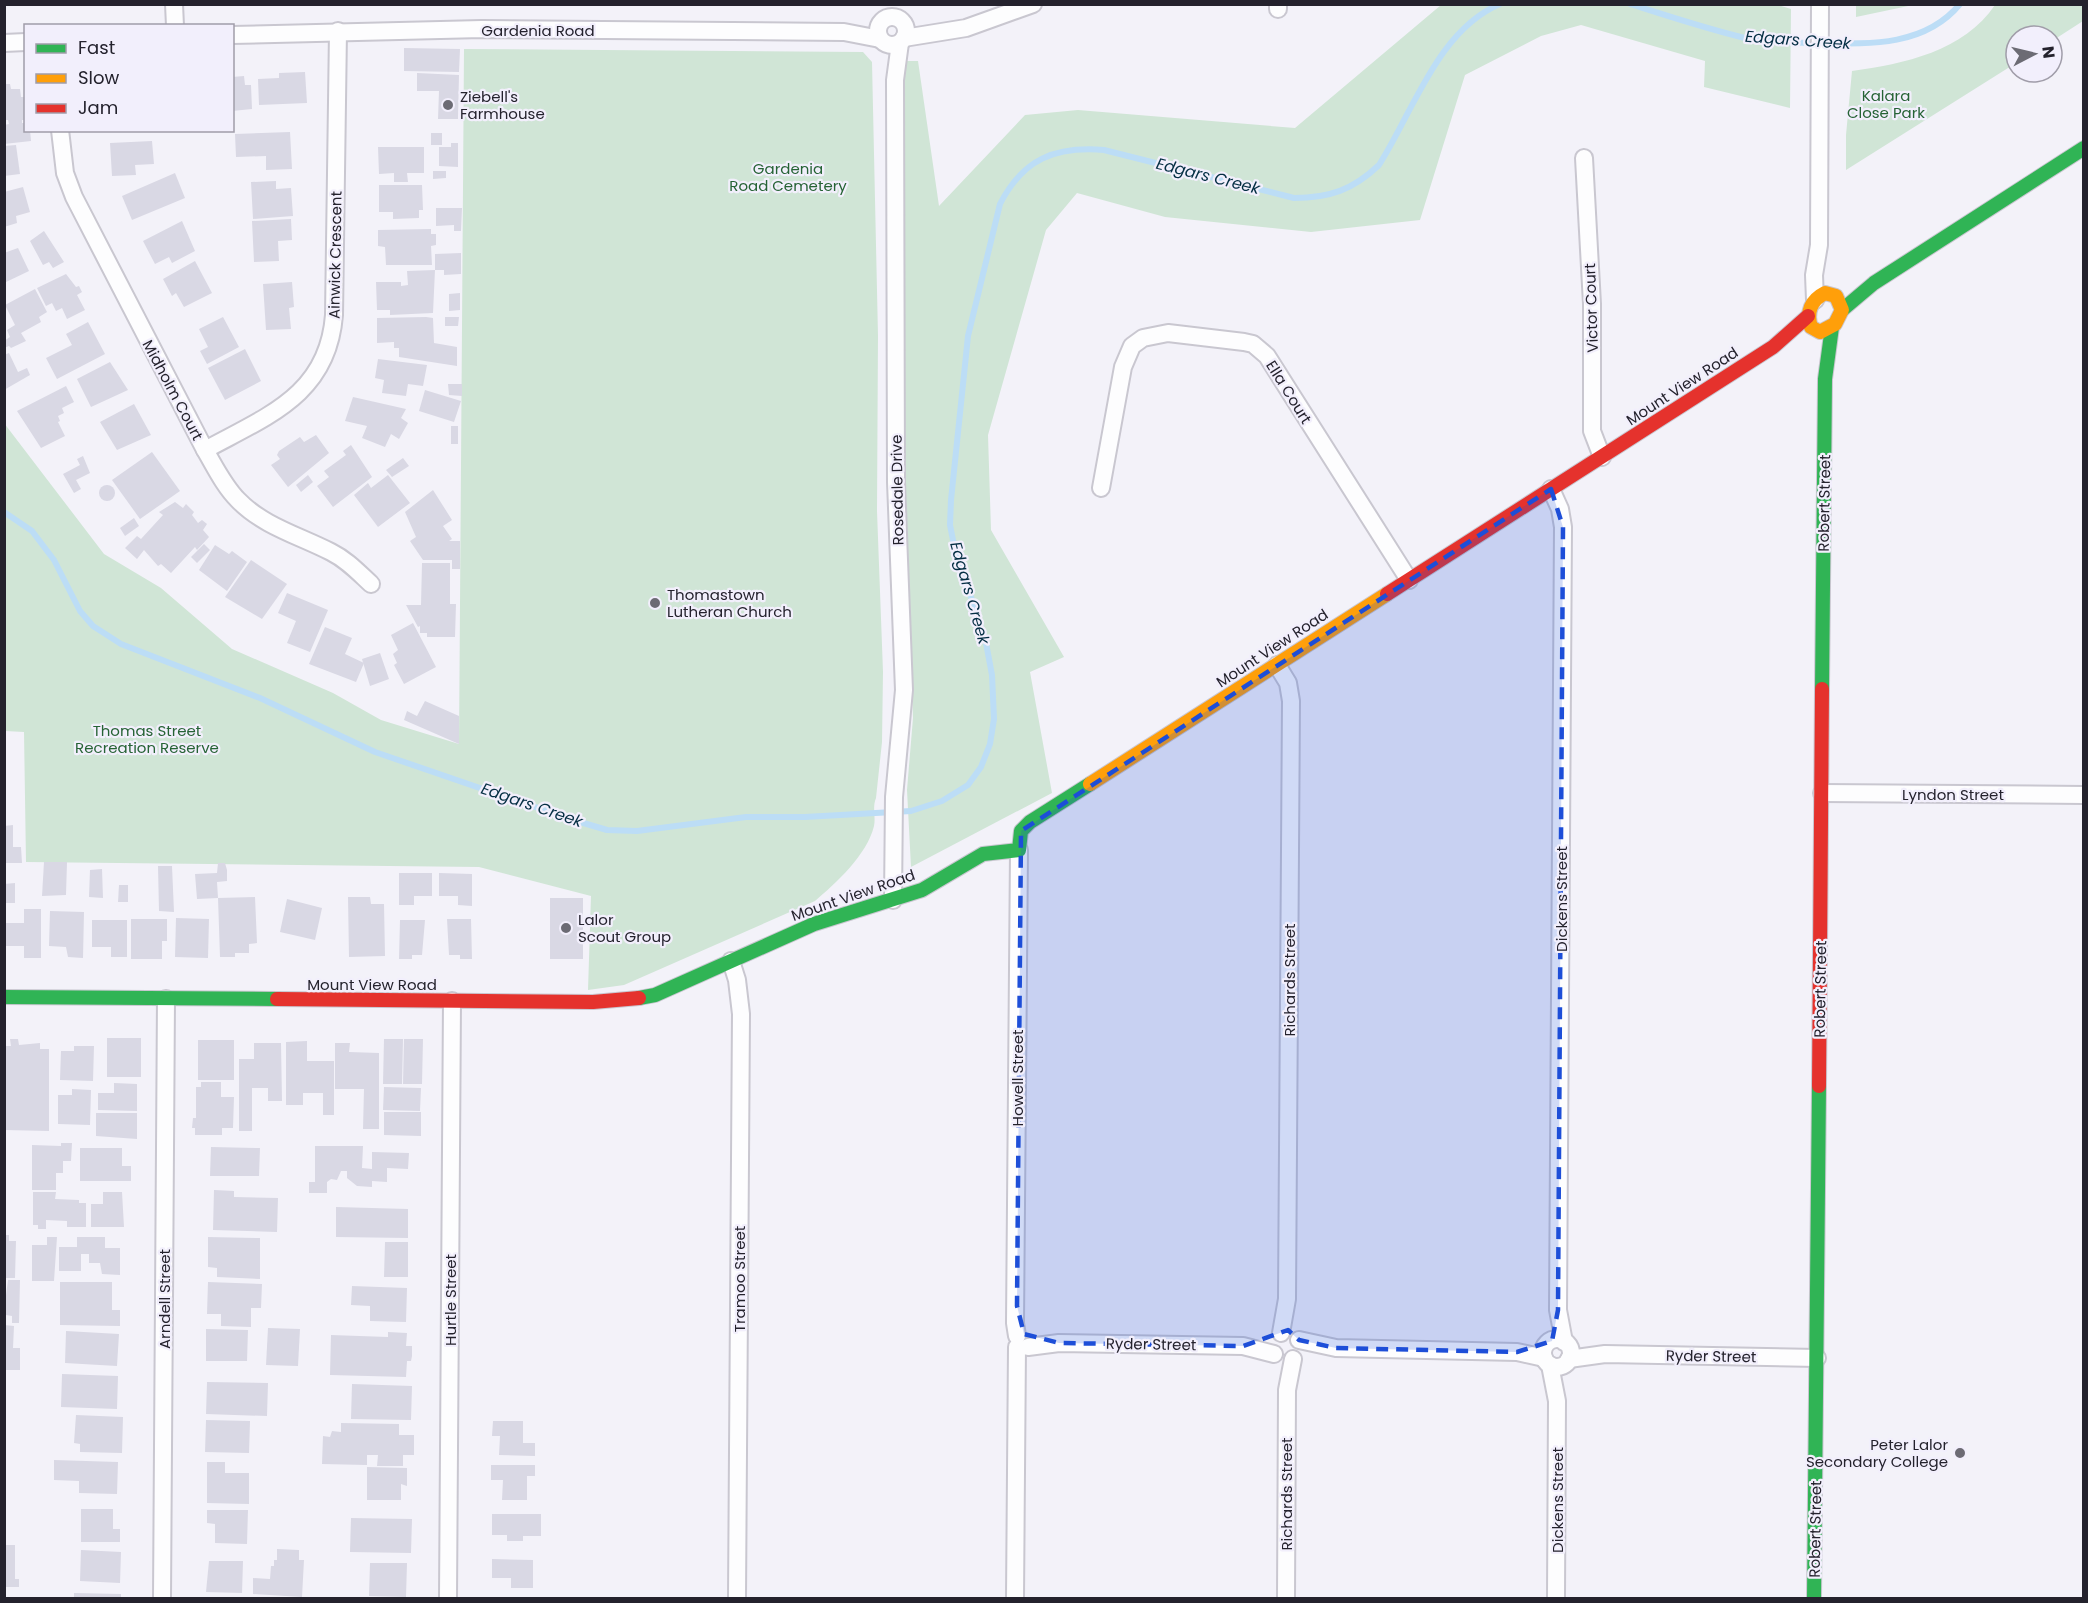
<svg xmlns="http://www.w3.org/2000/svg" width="2088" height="1603" viewBox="0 0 2088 1603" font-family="Poppins,sans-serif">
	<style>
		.green { fill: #d0e5d6 }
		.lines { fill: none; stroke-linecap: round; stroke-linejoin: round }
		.stream { stroke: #bcddf6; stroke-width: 6 }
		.building { fill: #d9d8e4 }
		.street-casing { stroke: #c9c7d0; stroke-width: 20 }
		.fast-casing { stroke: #c9c7d0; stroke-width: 16 }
		.slow-casing { stroke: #c9c7d0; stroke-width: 16 }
		.jam-casing { stroke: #c9c7d0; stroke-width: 16 }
		.street { stroke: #fdfdfe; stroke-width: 16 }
		.fast { stroke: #30b455; stroke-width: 14 }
		.slow { stroke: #ff9f0a; stroke-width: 14 }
		.jam { stroke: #e5322d; stroke-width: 14 }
		.marked { fill: #1d4ed8; fill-opacity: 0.2; stroke: #1d4ed8; stroke-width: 4.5; stroke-dasharray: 12 8; stroke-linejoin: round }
		.poi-dot { fill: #6c6b74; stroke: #f2effc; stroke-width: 2 }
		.labels { text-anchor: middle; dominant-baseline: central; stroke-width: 4.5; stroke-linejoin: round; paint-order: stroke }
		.street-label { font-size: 15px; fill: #24222d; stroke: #f2effc }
		.park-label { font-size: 15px; fill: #266335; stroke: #f2effc }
		.poi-label { font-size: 15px; fill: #24222d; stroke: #f2effc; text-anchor: start }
		.water-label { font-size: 16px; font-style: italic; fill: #042e43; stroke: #f2effc }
	</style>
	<rect width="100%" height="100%" fill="#f3f2f9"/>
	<g class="green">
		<path d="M1775 4 1791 9 1790 108 1704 87 1705 61 1581 25 1541 36 1465 75 1420 220 1311 232 1165 217 1077 193 1046 230 988 435 991 530 1064 657 1030 672 1052 793 911 867 907 790 913 718 906 546 901 61H918L939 206 1025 115 1078 110 1295 128 1441 5Z"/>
		<path d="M1856 4H1913V5L1856 17Z"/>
		<path d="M1995 5H2083V21L2052 41V36H2016V63L1846 170V135L1852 71C1904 64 1964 51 1995 5Z"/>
		<path d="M464 49 863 52 872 62 878 336 877 511 883 672 882 742 876 798C872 808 876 816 874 826 867 855 836 883 815 901L624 985 588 990 591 896 479 867 26 862 24 732 5 731 4 423 104 554 161 588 232 649 333 693 381 720 459 744Z"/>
	</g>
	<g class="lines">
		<g class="stream">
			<path d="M1630 4C1668 16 1707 29 1745 38 1768 43 1791 42 1814 43 1865 44 1924 48 1960 4"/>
			<path d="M4 512 32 531 54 560 80 611 93 626 121 644 260 698 375 752 570 819 607 830 637 831 746 817H805L911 811 942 801 968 785 981 767 990 744 994 719 992 675 986 643 954 545 950 525 951 500 968 336 1000 204C1023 159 1055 146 1104 150L1294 198C1329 198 1353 190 1379 165 1413 112 1438 30 1500 4"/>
		</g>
	</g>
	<g class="building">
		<path d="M404 48 460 49 459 72 404 71Z"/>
		<path d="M305 72 307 103 259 105 258 79 279 78V73Z"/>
		<path d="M417 73 459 75 458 119H438L439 91H417Z"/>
		<path d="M244 76 245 85H251L252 109 232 111V77Z"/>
		<path d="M4 84H10L11 89H20L21 97H26V120H22V123H26V130H30L31 141 4 144V125L9 124 8 120H4Z"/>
		<path d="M290 132 292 169 266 170V156L236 157 235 134Z"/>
		<rect x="431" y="133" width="11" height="12"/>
		<path d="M152 141 154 164 135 165 136 175 112 176 110 143Z"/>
		<path d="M451 143H458V167L439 166V147H451Z"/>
		<path d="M16 145 20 174 4 176V146Z"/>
		<path d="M378 147H424V173H407L408 182H394V173L379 174Z"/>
		<path d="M433 171H446V178L433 179Z"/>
		<path d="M175 173 185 198 132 220 122 196Z"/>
		<path d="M276 181V189L291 188 293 216 253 219 251 182Z"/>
		<path d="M379 185H422L423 210H419V218L393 219V212H379Z"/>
		<path d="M23 187 30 212 16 216 17 223 4 227V192Z"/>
		<path d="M436 208H462L461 231H454V225L436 226Z"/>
		<path d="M291 219 292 240 278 241 279 261 254 262 252 221Z"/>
		<path d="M182 221 195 251 172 263 169 257 155 264 143 241Z"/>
		<path d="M431 229V234H436V245L431 246 432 265H386L385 247 378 246V230Z"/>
		<path d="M44 231 64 262 53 268 49 262 43 265 30 241Z"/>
		<path d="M18 248 29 271 4 283V253Z"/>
		<path d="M461 253V274L444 275V270H435L433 313 390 315V310H377L376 282H401V286L408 285 407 271 435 270V254Z"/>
		<path d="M195 261 212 293 184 307 176 293 172 296 163 279Z"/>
		<path d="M66 274 76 287 79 286 82 292 77 295 85 310 67 319 62 308 56 311 52 303 46 306 37 288Z"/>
		<path d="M292 282 294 307 289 308 291 329 266 330 263 284Z"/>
		<path d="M35 289 47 312 39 317 41 322 21 333 26 341 11 348 9 346 4 348V341L10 337 7 330 15 325 5 305Z"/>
		<path d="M460 293V310L449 311V294Z"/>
		<path d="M223 317 239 347 207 364 200 351 208 347 199 329Z"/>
		<path d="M426 317 433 318 434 343 457 347V366L399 357V348H394V342L377 343V318Z"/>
		<path d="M445 317H459L458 326H445Z"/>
		<path d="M88 322 105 354 57 379 46 358 72 345 66 334Z"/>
		<path d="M245 349 261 381 225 400 208 368Z"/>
		<path d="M9 353 18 372 27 368 30 375 4 390V355Z"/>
		<path d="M378 359 427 365 423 386 408 384 406 396 382 393 384 380 375 378Z"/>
		<path d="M110 362 128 390 91 407 77 379Z"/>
		<path d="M448 384H462V396L449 395Z"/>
		<path d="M66 386 74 402 62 408 64 413 58 416 60 421 58 422 65 436 41 448 17 411Z"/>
		<path d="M425 390 461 401 454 422 419 411Z"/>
		<path d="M353 397 406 409 401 418 408 423 399 439 391 434 385 447 362 438 367 426 345 421Z"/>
		<path d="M134 404 151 435 117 450 100 422Z"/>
		<rect x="451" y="426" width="7" height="18"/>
		<path d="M316 435 329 453 288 487 271 465 280 459 277 455 279 451 300 437 304 442Z"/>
		<path d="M351 445 372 477 333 507 317 486 329 477 324 471 346 455 343 451Z"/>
		<path d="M152 452 180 491 140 519 112 480Z"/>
		<path d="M83 456 90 473 76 480 81 489 74 493 63 474 80 465 77 459Z"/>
		<path d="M403 458 409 466 392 477 386 470Z"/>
		<path d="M308 475 313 482 301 492 296 485Z"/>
		<path d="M388 475 410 503 378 527 354 495 368 483 371 488Z"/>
		<circle cx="107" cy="493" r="8"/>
		<path d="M433 490 452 520 443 526 452 539 449 541H460V569H452V560H423L410 541 416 537 405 512Z"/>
		<path d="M175 502 183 508 186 504 194 512 192 515 198 523 202 520 207 524 203 530 209 537 197 550 195 547 171 573 161 564 158 566 144 550 137 559 125 548 137 536 141 539 163 515 159 512Z"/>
		<path d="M134 518 139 526 125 536 120 528Z"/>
		<path d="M204 544 210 550 197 563 191 557Z"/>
		<path d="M215 545 229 554 232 551 247 562 227 591 199 570Z"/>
		<path d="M251 560 287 584 262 619 225 597Z"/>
		<path d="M422 563H450V604H456L455 637H427V633H420V626L418 627 406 605H421Z"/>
		<path d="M287 593 328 610 310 652 287 643 296 621 278 613Z"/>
		<path d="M413 623 436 667 404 684 394 665 397 663 393 654 398 650 391 635Z"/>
		<path d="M325 627 352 638 345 654 364 663 356 682 309 664Z"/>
		<path d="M380 653 389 679 370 686 362 659Z"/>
		<path d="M425 701 459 716V744L404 720 407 711 417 716Z"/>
		<path d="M13 825V847H21L22 863H5L4 826Z"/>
		<path d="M44 862H67L66 895 42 896Z"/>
		<path d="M218 863H225L227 870V881L217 882 218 898 255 897 257 943 249 944V953H235V957H220L218 898 197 899 195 874 217 873Z"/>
		<path d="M158 866H172L174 912 159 911Z"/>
		<path d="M102 869 103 898 89 897 90 870Z"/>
		<path d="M399 873H432V896H414V905H399Z"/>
		<path d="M439 873 472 874V906L458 905V896H439Z"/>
		<path d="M15 883V903H4V884Z"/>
		<path d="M119 885H128V902H118Z"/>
		<path d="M348 897H370L371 904H384L385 956 349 957Z"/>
		<rect x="550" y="898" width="33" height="61"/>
		<path d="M287 899 322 908 315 940 280 932Z"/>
		<path d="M24 909H41V958H24V946H5V923H24Z"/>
		<path d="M50 911 84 912 83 958 68 957 66 947 49 946Z"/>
		<path d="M176 918 209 919 208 958 175 957Z"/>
		<path d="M131 919H167V941H162V959H131Z"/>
		<path d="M447 919H471L472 959H460V955H449Z"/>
		<path d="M92 920H127V957H111V947H92Z"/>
		<path d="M400 920H425L422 955H412V959H399Z"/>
		<rect x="107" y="1038" width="34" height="39"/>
		<path d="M10 1039H18L19 1045 40 1043V1049H49V1131L4 1130V1046H11Z"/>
		<path d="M384 1039H403L402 1084H383Z"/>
		<path d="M404 1039H423L422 1084H403Z"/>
		<rect x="198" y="1040" width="36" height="40"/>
		<path d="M307 1041V1061H334V1115H323V1093H303V1105H286V1042Z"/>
		<path d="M254 1043H281L282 1101H268V1088H252V1131H239V1059H254Z"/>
		<path d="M335 1043H350L349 1052 379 1053V1129H363L364 1089H335Z"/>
		<path d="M74 1046H94L93 1081 60 1080 61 1051H74Z"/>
		<path d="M201 1082H221V1097H234L233 1128H222V1135H195V1128H192L193 1118H196V1087H201Z"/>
		<path d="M114 1083 137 1084V1111L98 1110V1093H114Z"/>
		<path d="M384 1087 421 1088 420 1111 383 1110Z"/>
		<path d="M72 1089 91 1090 90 1125 58 1124V1095H72Z"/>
		<path d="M384 1112H421V1136L384 1135Z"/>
		<path d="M96 1113H137V1139L96 1136Z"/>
		<path d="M61 1143H72L71 1161H63V1173H56V1190H32V1145L61 1146Z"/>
		<path d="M315 1146H363L362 1168 372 1169V1152L409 1153 408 1169 387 1168V1182L372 1181V1187L357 1186 347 1178V1171H341L337 1180 331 1179 327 1182V1193H309V1182H315Z"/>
		<path d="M211 1147 260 1148 259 1176H210Z"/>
		<path d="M80 1148H122V1166H131V1181H80Z"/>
		<path d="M214 1190 234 1191V1197L278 1198 277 1232 213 1230Z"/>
		<path d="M33 1192H56L55 1199 79 1200V1203H86V1227H67V1221L46 1220V1229H38V1225H33Z"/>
		<path d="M103 1192H122L124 1227H91V1204H103Z"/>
		<path d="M336 1207 408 1209V1238L336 1237Z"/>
		<path d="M5 1235H9V1241H16L15 1278H5Z"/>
		<path d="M47 1237H57L54 1281H32V1245H47Z"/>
		<path d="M77 1237H105V1248H120V1275L102 1274 100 1263H89V1254H81V1271H59V1247H77Z"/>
		<path d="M208 1237 260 1238V1279L217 1277V1268L208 1267Z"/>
		<path d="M385 1242H408V1277H384Z"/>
		<path d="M8 1280H20L19 1323H12V1316L6 1315 4 1310Z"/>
		<path d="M60 1282H112V1310H120V1326L60 1325Z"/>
		<path d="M208 1282 262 1284 261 1308H251V1327L221 1326V1314H207Z"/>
		<path d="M352 1286 407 1288 406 1322 370 1321V1306L351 1305Z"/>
		<path d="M4 1325 14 1326 13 1348H20V1370H4Z"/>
		<path d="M268 1328 300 1329 298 1366 266 1365Z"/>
		<path d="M206 1329 248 1330 247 1361H206Z"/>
		<path d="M66 1331 119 1334 117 1366 65 1363Z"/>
		<path d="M388 1332 407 1333 406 1346H412V1356L411 1361H407L406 1377 330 1375 331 1335 388 1337Z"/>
		<path d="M62 1374 118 1376 117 1409 61 1407Z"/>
		<path d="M207 1382 268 1383 267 1416 206 1414Z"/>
		<path d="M352 1384 412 1386 411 1420 351 1419Z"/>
		<path d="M76 1415 123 1417 122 1453 80 1452V1444L74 1443Z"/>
		<path d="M206 1420 250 1421 249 1453 205 1452Z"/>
		<path d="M493 1421H523V1443H535V1456L499 1455 500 1436H492Z"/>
		<path d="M341 1423 399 1424V1435H414V1455H403V1466H377L378 1455H367V1465L322 1464 323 1436 330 1437 332 1431 341 1432Z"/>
		<path d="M54 1460 118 1462 117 1494 79 1493V1481L54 1480Z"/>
		<path d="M207 1462H225V1473H249V1504L207 1503Z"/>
		<path d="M491 1465H535V1476H527V1500H502L503 1480H491Z"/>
		<path d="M367 1467 407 1468V1486L401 1484V1500H367Z"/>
		<path d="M81 1509H113V1529H120V1542H81Z"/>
		<path d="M207 1510H248L247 1544 215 1543V1524L207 1523Z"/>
		<path d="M492 1514H541V1536H523V1541H507V1535H492Z"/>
		<path d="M351 1518 412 1519 411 1553 350 1552Z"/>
		<path d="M4 1545H15V1579H19V1587H4Z"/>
		<path d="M277 1549 299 1550V1560H304L302 1597 253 1594V1578L270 1579 271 1566H274V1560H277Z"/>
		<path d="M81 1550 121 1552 120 1583 80 1581Z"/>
		<path d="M492 1559 533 1560V1588H511V1578H492Z"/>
		<path d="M209 1561H243L242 1593 206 1592Z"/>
		<path d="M370 1563H407L406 1597 369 1596Z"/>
		<path d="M74 1593 121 1594V1598H74Z"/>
	</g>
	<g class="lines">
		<defs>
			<g id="street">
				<path d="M174 4 175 26"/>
				<path d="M1278 9V4"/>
				<circle cx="892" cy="31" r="14"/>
				<path d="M232 35 482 29 844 32 880 39"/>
				<path d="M904 38 966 28 1033 4"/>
				<path d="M4 43 26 42"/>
				<path d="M60 130 65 173 74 197 205 450C215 467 224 486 238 500 263 526 300 536 331 552 347 560 358 572 371 584"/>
				<path d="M1584 158 1592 304V431L1602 457"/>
				<path d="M1815 300 1814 275 1819 245 1820 4"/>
				<path d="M205 450C267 416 328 395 334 315L338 31"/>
				<path d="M1101 488 1123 367 1132 346 1143 338 1168 333 1244 342 1253 344 1267 356 1409 580"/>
				<path d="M1551 489 1560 509 1563 527 1558 1310 1564 1342"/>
				<path d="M1277 665 1288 683 1291 701 1287 1299 1281 1333"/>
				<path d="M1822 793 2084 795"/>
				<path d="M893 900 894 797 904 690 896 482 895 80 900 43"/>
				<path d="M731 961 737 980 741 1014 737 1598"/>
				<path d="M1017 1336 1015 1323 1019 850"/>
				<circle cx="1557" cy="1353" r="14"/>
				<path d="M1299 1340 1336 1348 1517 1352 1544 1358"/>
				<path d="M1028 1347 1059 1343 1243 1346 1274 1354"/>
				<path d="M1569 1359 1605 1354 1817 1358"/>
				<path d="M1550 1365 1557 1401 1556 1598"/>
				<path d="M162 1598 166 999"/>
				<path d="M448 1598 452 1001"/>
				<path d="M1015 1598 1017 1347"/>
				<path d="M1286 1598 1287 1390 1293 1359"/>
			</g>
			<g id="fast">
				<path d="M1842 310 1874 283 2084 148"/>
				<path d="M1822 689 1825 379 1832 327"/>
				<path d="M4 997 277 999"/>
				<path d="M639 998 655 995 814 924 922 890 983 854 1019 850 1021 831 1030 822 1090 784"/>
				<path d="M1814 1598 1819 1086"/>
			</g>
			<g id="slow">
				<path d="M1825 293 1836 296 1842 310 1835 324 1820 332 1811 327C1806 312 1811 300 1825 293Z"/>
				<path d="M1090 784 1387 594"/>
			</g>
			<g id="jam">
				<path d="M1387 594 1773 347 1808 316"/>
				<path d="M277 999 593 1002 639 998"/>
				<path d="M1819 1086 1822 689"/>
			</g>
		</defs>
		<use href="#street" class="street-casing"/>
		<use href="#fast" class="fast-casing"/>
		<use href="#slow" class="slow-casing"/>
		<use href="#jam" class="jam-casing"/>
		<use href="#street" class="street"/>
		<use href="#fast" class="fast"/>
		<use href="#slow" class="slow"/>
		<use href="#jam" class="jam"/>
	</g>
	<path class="marked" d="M1551 489 1563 527 1558 1310 1552 1341 1517 1352 1336 1348 1299 1340 1288 1330 1243 1346 1059 1343 1024 1334 1017 1306 1021 831Z"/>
	<g class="poi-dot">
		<circle cx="448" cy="105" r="6"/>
		<circle cx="655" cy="603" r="6"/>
		<circle cx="566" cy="928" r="6"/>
		<circle cx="1960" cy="1453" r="6"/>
	</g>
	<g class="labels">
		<g class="street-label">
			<text x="538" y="30">Gardenia Road</text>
			<text transform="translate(335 255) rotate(-89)">Ainwick Crescent</text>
			<text transform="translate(1591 308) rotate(-92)">Victor Court</text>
			<text transform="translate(1682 386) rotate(-33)">Mount View Road</text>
			<text transform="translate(173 390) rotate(62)">Midholm Court</text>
			<text transform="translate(1289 392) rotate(58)">Ella Court</text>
			<text transform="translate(897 490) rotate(-91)">Rosedale Drive</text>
			<text transform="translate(1824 503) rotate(-89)">Robert Street</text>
			<text transform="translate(1272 648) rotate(-33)">Mount View Road</text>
			<text x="1953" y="794">Lyndon Street</text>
			<text transform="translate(853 895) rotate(-19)">Mount View Road</text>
			<text transform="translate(1561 899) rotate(-90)">Dickens Street</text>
			<text transform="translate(1289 980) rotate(-90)">Richards Street</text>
			<text x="372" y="984">Mount View Road</text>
			<text transform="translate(1820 989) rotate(-89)">Robert Street</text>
			<text transform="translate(1017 1078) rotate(-90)">Howell Street</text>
			<text transform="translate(739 1279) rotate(-90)">Tramoo Street</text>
			<text transform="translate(164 1299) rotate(-90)">Arndell Street</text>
			<text transform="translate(450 1300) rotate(-90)">Hurtle Street</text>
			<text transform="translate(1151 1344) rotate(1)">Ryder Street</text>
			<text transform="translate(1711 1356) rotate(1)">Ryder Street</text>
			<text transform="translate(1286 1494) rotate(-90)">Richards Street</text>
			<text transform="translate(1557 1500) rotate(-90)">Dickens Street</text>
			<text transform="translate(1815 1529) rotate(-89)">Robert Street</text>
		</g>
		<g class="park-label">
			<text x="1886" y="95">Kalara<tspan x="1886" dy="17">Close Park</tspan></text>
			<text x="788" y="168">Gardenia<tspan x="788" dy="17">Road Cemetery</tspan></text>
			<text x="147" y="730">Thomas Street<tspan x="147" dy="17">Recreation Reserve</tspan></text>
		</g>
		<g class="poi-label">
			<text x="460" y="96">Ziebell's<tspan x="460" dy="17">Farmhouse</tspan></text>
			<text x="667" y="594">Thomastown<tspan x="667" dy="17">Lutheran Church</tspan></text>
			<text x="578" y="919">Lalor<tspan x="578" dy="17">Scout Group</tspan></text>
			<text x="1948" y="1444" text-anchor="end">Peter Lalor<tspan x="1948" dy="17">Secondary College</tspan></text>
		</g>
		<g class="water-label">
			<text transform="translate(1798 40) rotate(4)">Edgars Creek</text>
			<text transform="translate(1208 176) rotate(14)">Edgars Creek</text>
			<text transform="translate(970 593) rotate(74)">Edgars Creek</text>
			<text transform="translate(532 805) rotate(19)">Edgars Creek</text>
		</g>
	</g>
	<rect width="2088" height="1603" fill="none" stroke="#24222d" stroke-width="12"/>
	<rect x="24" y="24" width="210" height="108" fill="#f2effc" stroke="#a09da9" stroke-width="1.5"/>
	<rect x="36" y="44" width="30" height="9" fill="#30b455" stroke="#a09da9" stroke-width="1.5"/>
	<text x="78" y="54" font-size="18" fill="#24222d">Fast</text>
	<rect x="36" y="74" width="30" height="9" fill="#ff9f0a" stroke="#a09da9" stroke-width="1.5"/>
	<text x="78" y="84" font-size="18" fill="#24222d">Slow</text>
	<rect x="36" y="104" width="30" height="9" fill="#e5322d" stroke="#a09da9" stroke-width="1.5"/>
	<text x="78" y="114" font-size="18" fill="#24222d">Jam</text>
	<g transform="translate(2034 54) rotate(83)"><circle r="28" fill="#f2effc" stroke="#a09da9" stroke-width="1.5"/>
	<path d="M0-4.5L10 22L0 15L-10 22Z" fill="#6c6b74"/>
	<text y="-9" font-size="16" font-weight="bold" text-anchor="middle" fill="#24222d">N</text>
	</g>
</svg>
